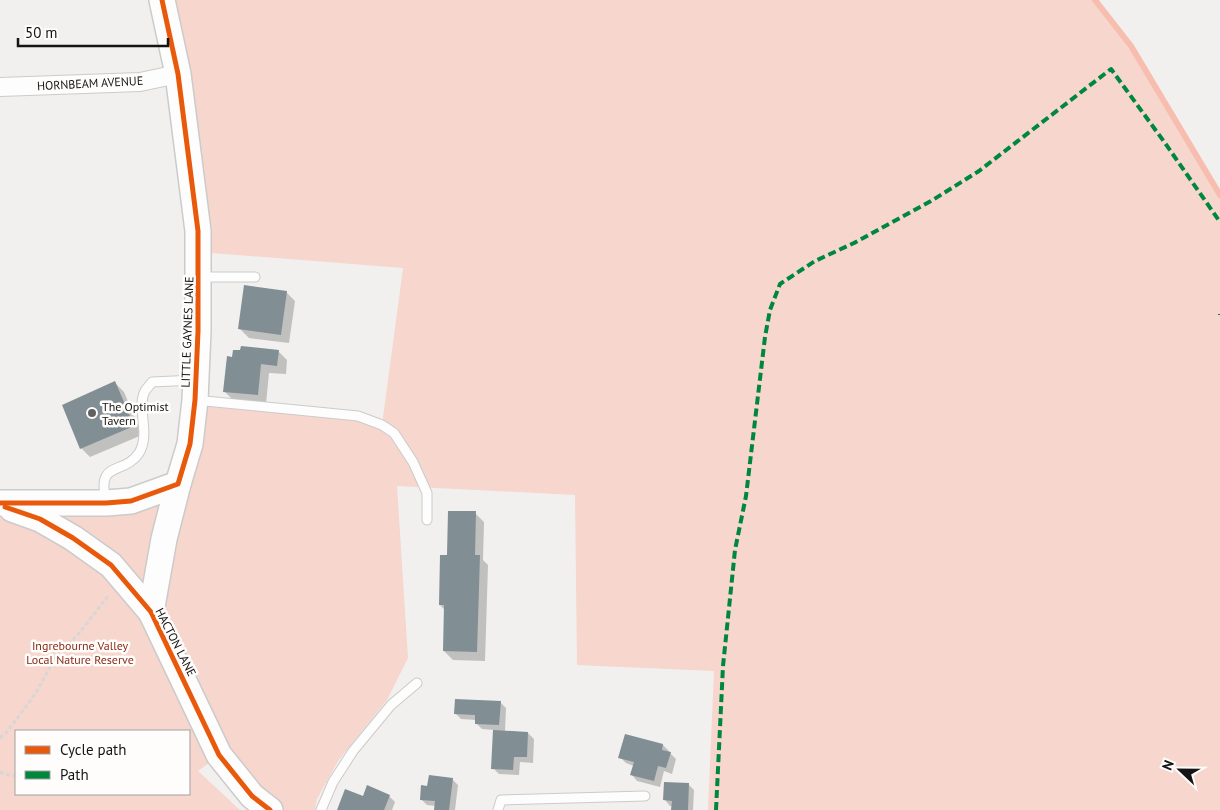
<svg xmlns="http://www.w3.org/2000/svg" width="1220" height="810" viewBox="0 0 1220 810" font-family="'PT Sans',sans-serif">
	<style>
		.green { fill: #f6d6cd; fill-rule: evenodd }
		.shadow { fill: #0003 }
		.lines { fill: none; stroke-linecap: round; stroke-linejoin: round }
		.stream { stroke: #f7beaf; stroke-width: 6 }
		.building { fill: #818e93 }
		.lane-casing { stroke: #cccbca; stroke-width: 11 }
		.street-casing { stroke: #cccbca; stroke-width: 20 }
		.secondary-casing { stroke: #cccbca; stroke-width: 28 }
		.path { stroke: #d8d6d6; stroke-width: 3; stroke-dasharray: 4 2.5; stroke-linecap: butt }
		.lane { stroke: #fdfdfd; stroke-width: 9 }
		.street { stroke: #fdfdfd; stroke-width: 18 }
		.secondary { stroke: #fdfdfd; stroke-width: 25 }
		.quiet { stroke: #00873e; stroke-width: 4; stroke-dasharray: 8 4; stroke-linecap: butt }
		.cycleway-casing { stroke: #fffdfc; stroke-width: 8 }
		.cycleway { stroke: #e8590c; stroke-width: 5 }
		.poi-dot { fill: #626161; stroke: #fffdfc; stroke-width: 2 }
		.labels { text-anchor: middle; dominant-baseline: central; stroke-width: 5; stroke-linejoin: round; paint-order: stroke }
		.street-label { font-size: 12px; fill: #151414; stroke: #fffdfc }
		.poi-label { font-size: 12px; fill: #151414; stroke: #fffdfc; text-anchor: start }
		.park-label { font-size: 12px; fill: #872a15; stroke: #fffdfc }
	</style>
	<rect width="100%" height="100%" fill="#f1f0ef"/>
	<path class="green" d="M162 0H1095L1131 46 1220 195V810H708L714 671 577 665 575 495 397 486 408 658 387 700 338 761 317 799 315 810H270L219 756 198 771 240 810H0V503L177 484 195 400 358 416 382 425 403 268 199 252ZM16 731H189V794H16Z"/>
	<g class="shadow">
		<path d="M286 292 295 301 289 343 249 338 240 329Z"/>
		<path d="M278 351 287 360 286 374 269 373 266 404 234 401 225 392 233 358Z"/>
		<path d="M115 383 124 392 142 435 90 457 81 448Z"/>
		<path d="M475 513 484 522 483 560 488 565 485 661 453 660 444 651 445 610 440 605 448 556Z"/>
		<path d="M500 702 506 708 505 732 528 733 534 739 533 763 520 762 519 775 499 774 493 768 494 730 482 729 476 723V720L461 719 455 713Z"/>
		<path d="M663 745 669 751 668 753H670L676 759 672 774 664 771 660 787 637 781 632 775 634 766 626 763 620 757Z"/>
		<path d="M452 779 458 785 455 810H435L436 806 427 805 421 799 428 787Z"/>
		<path d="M688 784 694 790 693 810H673V806H670L665 800Z"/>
		<path d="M389 796 395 802 392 810H338L363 797Z"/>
	</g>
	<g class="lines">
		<path class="stream" d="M1095 0 1131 46 1220 195"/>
	</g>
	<g class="building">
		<path d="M244 285 287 291 281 335 238 329Z"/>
		<path d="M241 346 279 350 277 366 261 364 258 395 223 392 227 356 232 357 233 350H240Z"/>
		<path d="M115 381 134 426 80 449 62 405Z"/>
		<path d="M448 511H476L475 555H480L477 652 443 651 444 605H439L440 555H447Z"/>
		<path d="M455 699 501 701 499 725 475 724V715L454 714Z"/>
		<path d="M493 730 528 732 527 757H514L513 770 491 769Z"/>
		<path d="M625 734 663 744 662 750 671 752 666 768 658 766 654 781 630 775 634 762 618 758Z"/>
		<path d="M429 775 453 778 449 810H434L435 801 420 800 421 785 427 786Z"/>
		<path d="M664 782 689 783 688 810H671L672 801 663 800Z"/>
		<path d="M367 785 390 795 384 810H337L345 789 363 796Z"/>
	</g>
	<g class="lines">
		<defs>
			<g id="lane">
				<path d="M199 277H255"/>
				<path d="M195 400 358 416 382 425 394 433 413 462 427 493V520"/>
				<path d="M106 501C96 459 124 476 139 453 151 433 136 408 145 391 147 388 150 385 152 382L195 380"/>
				<path d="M321 810 333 782 353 751 391 705 417 683"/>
				<path d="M498 810 501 800 645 796"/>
			</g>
			<path id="street" d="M0 87 140 82 178 74"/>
			<g id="secondary">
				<path d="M0 503H106L131 501 178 484 190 444 195 400 198 331V231L178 74 162 0"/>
				<path d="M12 509 40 519 73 538 111 565 151 612 219 755 252 796 270 810"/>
				<path d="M151 612 164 539 178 484"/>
			</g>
		</defs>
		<use href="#lane" class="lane-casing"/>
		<use href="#street" class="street-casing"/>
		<use href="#secondary" class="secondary-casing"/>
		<g class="path">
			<path d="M0 738 7 732 36 693 58 652 77 636 108 596"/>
			<path d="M0 772 5 774 16 776"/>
		</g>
		<use href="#lane" class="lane"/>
		<use href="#street" class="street"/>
		<use href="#secondary" class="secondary"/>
		<g class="quiet">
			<path d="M1220 314V315"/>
			<path d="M716 810 723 666 735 550 746 496 765 337 770 310 780 284 815 261 854 243 931 201 979 171 1111 69 1165 143 1220 222"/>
		</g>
		<defs>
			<g id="cycleway">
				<path d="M0 503H106L131 501 178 484 190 444 195 400 198 331V231L178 74 162 0"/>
				<path d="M5 507 40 519 73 538 111 565 151 612 219 755 252 796 270 810"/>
			</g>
		</defs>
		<use href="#cycleway" class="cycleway-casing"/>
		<use href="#cycleway" class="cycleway"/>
	</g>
	<circle class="poi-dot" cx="92" cy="413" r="5"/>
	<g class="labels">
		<g class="street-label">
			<text transform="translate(90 83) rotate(-3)">HORNBEAM AVENUE</text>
			<text transform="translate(187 332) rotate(-88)">LITTLE GAYNES LANE</text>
			<text transform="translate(176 642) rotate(63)">HACTON LANE</text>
		</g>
		<g class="poi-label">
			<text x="102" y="406">The Optimist<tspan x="102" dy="14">Tavern</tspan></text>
		</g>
		<g class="park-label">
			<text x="80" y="645">Ingrebourne Valley<tspan x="80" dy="14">Local Nature Reserve</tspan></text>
		</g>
	</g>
	<rect x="15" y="730" width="175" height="65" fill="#fffdfc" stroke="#a1a09f"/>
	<rect x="25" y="746" width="25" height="8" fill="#e8590c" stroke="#a1a09f"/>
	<text x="60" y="755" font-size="15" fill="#151414">Cycle path</text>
	<rect x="25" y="771" width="25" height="8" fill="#00873e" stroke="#a1a09f"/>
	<text x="60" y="780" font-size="15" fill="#151414">Path</text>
	<g transform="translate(1180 770) rotate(292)" stroke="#fffdfc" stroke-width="4" paint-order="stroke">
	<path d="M0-4L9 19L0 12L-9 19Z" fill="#151414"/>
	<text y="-8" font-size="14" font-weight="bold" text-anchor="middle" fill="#151414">N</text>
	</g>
	<path d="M18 38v8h150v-8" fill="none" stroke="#151414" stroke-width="2.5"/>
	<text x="25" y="38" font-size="15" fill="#151414" stroke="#fffdfc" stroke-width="4" paint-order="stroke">50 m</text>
</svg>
